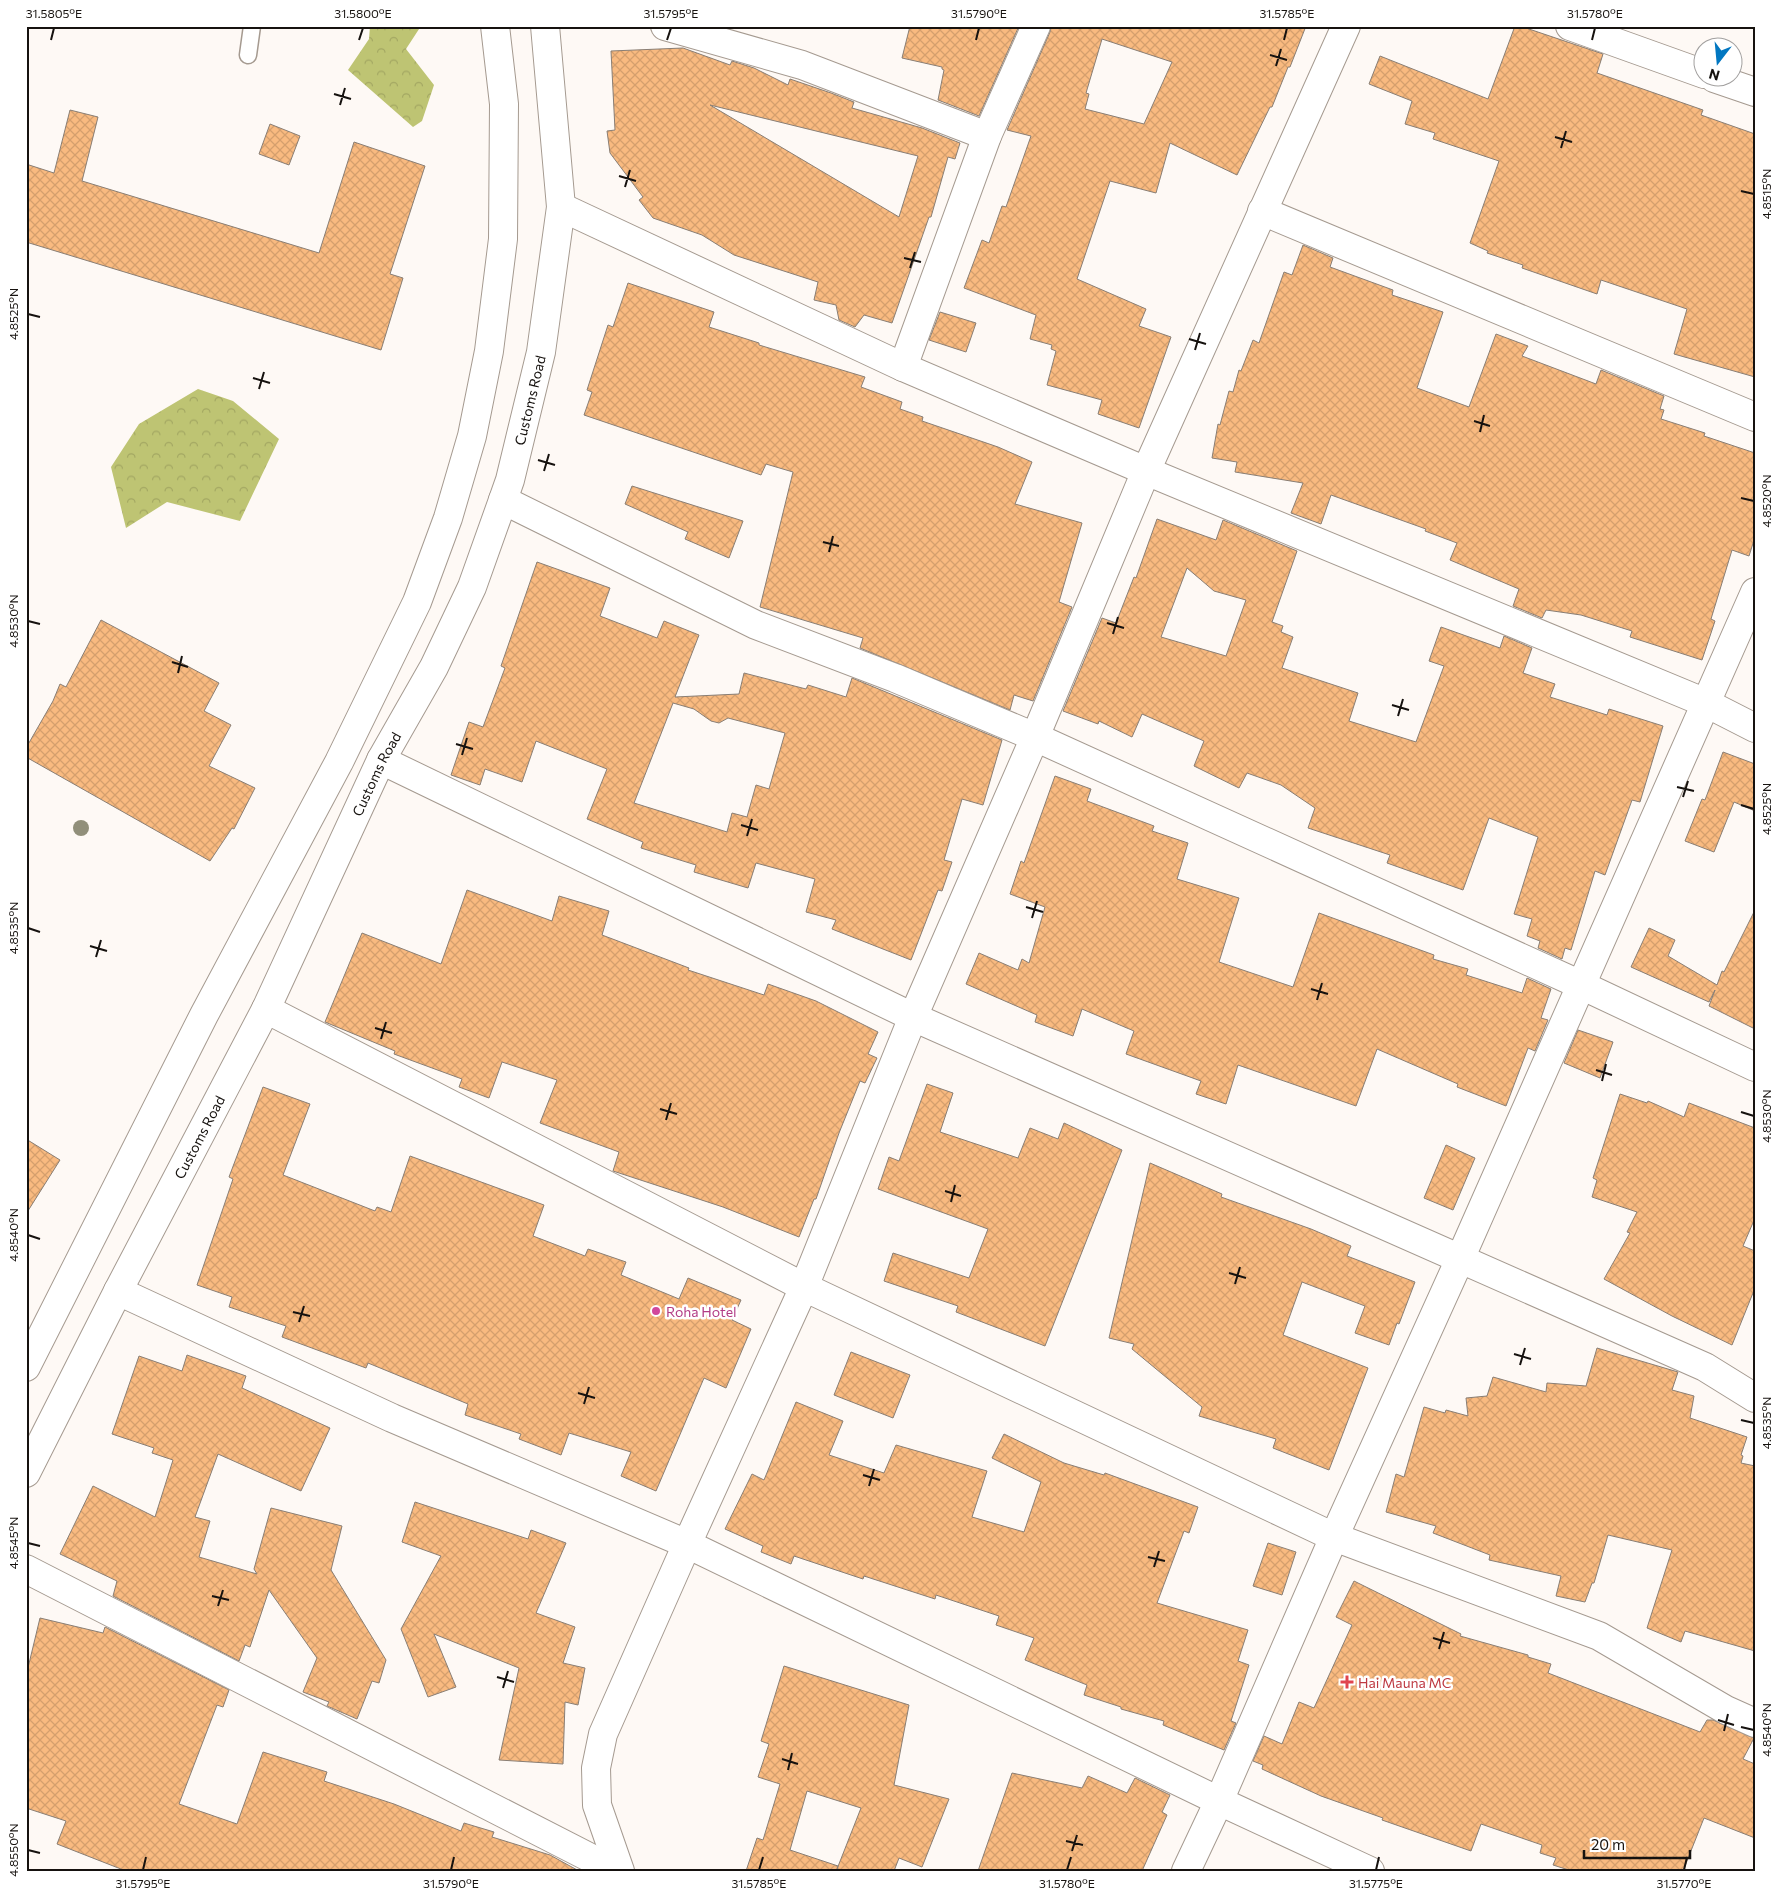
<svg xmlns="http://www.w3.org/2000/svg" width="1781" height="1897" viewBox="0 0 1781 1897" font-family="Commissioner,sans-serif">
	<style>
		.forest { fill: url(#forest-crowns) }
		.building { fill: url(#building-cross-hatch); stroke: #897e74; fill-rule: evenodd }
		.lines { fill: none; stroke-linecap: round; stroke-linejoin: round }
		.service-casing { stroke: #a59a90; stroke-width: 19 }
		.minor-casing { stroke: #a59a90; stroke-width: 30 }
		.primary-casing { stroke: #a59a90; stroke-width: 30 }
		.service { stroke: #fff; stroke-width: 16 }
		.minor { stroke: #fff; stroke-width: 28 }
		.primary { stroke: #fff; stroke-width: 28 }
		.tree { fill: #918f7a }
		.ticks { fill: none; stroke: #16120f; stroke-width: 2 }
		.hotel-dot { fill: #d1479c; stroke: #fff; stroke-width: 2 }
		.health-dot { fill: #e0444e; stroke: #fff; stroke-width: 2 }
		.labels { text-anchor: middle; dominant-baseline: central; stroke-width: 5; stroke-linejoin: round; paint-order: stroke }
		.street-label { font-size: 14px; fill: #16120f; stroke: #fff }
		.hotel-label { font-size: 14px; fill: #b23c85; stroke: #fff; text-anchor: start }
		.health-label { font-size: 14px; fill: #be3a42; stroke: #fff; text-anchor: start }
		.neatline { fill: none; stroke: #16120f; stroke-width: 2 }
		.ticks-label { font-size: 12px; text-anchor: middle; fill: #16120f }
	</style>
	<defs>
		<pattern id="forest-crowns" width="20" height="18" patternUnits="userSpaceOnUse" patternTransform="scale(1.25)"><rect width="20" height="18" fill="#bec473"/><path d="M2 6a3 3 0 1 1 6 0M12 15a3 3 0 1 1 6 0" fill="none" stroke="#a3a762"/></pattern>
		<pattern id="building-cross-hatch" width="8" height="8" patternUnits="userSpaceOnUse" patternTransform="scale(1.25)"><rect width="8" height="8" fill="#f9ba80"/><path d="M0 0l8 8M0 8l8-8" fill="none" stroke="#d59f6d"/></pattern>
	</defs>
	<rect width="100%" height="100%" fill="#fef9f5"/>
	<g class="forest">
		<path d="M370 26H421L406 49 434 85 422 121 413 127 348 70 369 39Z"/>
		<path d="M198 389 233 401 279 439 240 521 167 502 126 528 111 467 139 424Z"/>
	</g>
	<g class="building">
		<path d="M910 26H1019L979 116 938 100 944 70 942 69V67L902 58Z"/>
		<path d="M1051 26H1306L1290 67H1288L1272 107H1270L1237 175 1170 143 1156 193 1110 181 1077 279 1146 309 1139 326 1171 337 1139 428 1098 414 1102 400 1047 385 1056 351 1051 349 1052 345 1030 339 1036 315 964 288 982 240 989 243 1002 206 1006 207 1031 136 1007 130 1050 32ZM1102 39 1172 62 1144 124 1085 109 1089 94 1086 93Z"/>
		<path d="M1515 26H1520L1603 54 1597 73 1703 110 1701 115 1755 134V377L1674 354 1687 309 1601 280 1597 294 1522 268 1523 265 1487 253 1488 251 1470 243 1499 161 1433 139 1435 133 1405 124 1412 101 1369 84 1380 56 1488 99Z"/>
		<path d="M683 48 730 65 732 61 754 68 788 85 790 79 831 93 854 102 852 108 922 128 960 143 955 159 948 157 931 217H929L892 323 864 315 855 327 839 320 836 305 814 300 818 282 734 255 702 235 653 218 639 200 643 197 610 153 607 131 615 130 611 51ZM710 105 918 156 899 217Z"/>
		<path d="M70 110 98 117 82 181 319 253 354 142 425 166 390 274 403 278 381 350 26 242V164L54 173Z"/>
		<path d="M270 124 300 136 289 165 259 154Z"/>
		<path d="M1303 245 1333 258 1330 267 1393 290 1392 295 1443 312 1417 388 1469 407 1496 334 1528 346 1522 356 1596 384 1601 370 1664 396 1660 409 1664 410 1661 419 1705 433 1704 436 1755 453V537L1749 556 1732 550 1711 619 1715 621 1702 660 1630 637 1632 631 1581 615 1546 610 1542 618 1513 606 1519 589 1450 560 1457 543 1425 531 1426 529 1331 495 1321 524 1291 513 1303 483 1235 472 1237 462 1212 458 1218 424 1220 425 1229 391 1233 392 1239 370 1241 371 1253 340 1259 343 1284 272 1292 275Z"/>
		<path d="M628 283 714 312 709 327 759 343V345L865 377 861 387 902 402 900 409 923 417 922 421 998 447 1032 462 1015 504 1082 523 1059 602 1072 607 1033 701 1014 695 1010 710 860 648 863 638 760 607 793 472 766 464 761 475 584 415 592 392 587 390 608 325 613 327Z"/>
		<path d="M940 312 976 323 966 352 929 340Z"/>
		<path d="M632 486 743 521 729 558 685 539 688 532 625 504Z"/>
		<path d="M1157 519 1216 540 1223 520 1297 551 1272 622 1283 626 1281 632 1293 637 1282 668 1358 693 1349 721 1416 742 1444 666 1429 661 1441 627 1500 648 1504 636 1532 648 1523 673 1555 684 1550 697 1607 715 1609 709 1663 726 1640 802 1632 800 1605 875 1595 871 1571 950 1565 948 1562 959 1538 948 1540 941 1527 936 1532 919 1514 914 1538 837 1489 818 1463 890 1387 863 1390 855 1308 828 1315 808 1281 785 1247 773 1239 788 1194 766 1204 741 1142 714 1132 737 1099 721 1098 724 1063 711 1102 618 1116 623 1134 577 1136 578ZM1187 568 1214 591 1246 600 1226 656 1161 637Z"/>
		<path d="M537 562 610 588 600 616 657 638 664 621 699 635 675 697 739 694 744 673 806 689 808 685 846 697 852 678 1002 740 983 805 962 799 944 860 952 862 942 891 938 890 911 960 832 929 836 920 806 912 815 879 756 863 748 888 694 872 696 865 641 848 643 842 587 819 607 769 536 741 522 782 485 769 480 785 451 775 469 722 483 727 505 668 501 666ZM673 703 694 709 711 721 719 723 728 718 785 733 769 789 756 785 747 817 732 813 727 832 634 803Z"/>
		<path d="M101 620 219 683 204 711 231 725 209 766 255 788 234 829 232 828 210 861 26 757V748L53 701 60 684 66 687Z"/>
		<path d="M1723 752 1755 764V811L1734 802 1714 852 1685 841 1702 799 1705 800Z"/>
		<path d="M1055 776 1091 789 1087 801 1154 826 1152 831 1188 843 1177 879 1239 898 1219 962 1293 987 1319 913 1434 955 1433 959 1468 969 1466 975 1522 993 1527 978 1551 989 1541 1018 1548 1020 1535 1051 1528 1048 1506 1106 1457 1087 1458 1084 1377 1049 1356 1106 1238 1065 1226 1104 1196 1094 1201 1081 1126 1054 1134 1031 1082 1009 1073 1036 1035 1022 1037 1015 966 984 979 953 1018 970 1022 959 1029 963 1045 907 1010 894 1021 861 1024 863Z"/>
		<path d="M467 890 552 921 559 896 609 911 602 935 689 968 688 970 764 995 768 984 816 1001 878 1032 868 1054 877 1058 865 1083 860 1081 839 1133 816 1199H814L799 1237 723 1207 613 1171 619 1152 540 1123 557 1080 502 1062 489 1098 459 1087 462 1079 394 1054 395 1051 325 1022 362 933 441 964Z"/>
		<path d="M1755 910V1029L1709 1006 1715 990 1709 1002 1631 967 1649 928 1675 940 1668 956 1717 985 1722 971 1724 972Z"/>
		<path d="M1578 1030 1613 1042 1600 1078 1564 1063Z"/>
		<path d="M927 1084 953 1093 940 1132 1018 1158 1030 1128 1058 1139 1064 1123 1122 1150 1045 1346 956 1312 958 1306 884 1281 893 1253 969 1278 988 1229 878 1189 889 1157 899 1161Z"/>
		<path d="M263 1087 310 1104 283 1175 375 1211 377 1207 391 1212 410 1156 544 1205 533 1236 585 1256 588 1249 626 1262 621 1275 679 1299 688 1278 741 1300 732 1320 751 1329 726 1388 704 1378 656 1491 621 1476 631 1452 569 1433 561 1455 519 1439 521 1434 465 1415 468 1404 368 1363 366 1368 282 1337 286 1326 229 1307 232 1297 197 1285 233 1179 229 1177Z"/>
		<path d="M1620 1094 1647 1103 1648 1101 1684 1117 1689 1103 1755 1128V1218L1743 1246 1755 1251V1288L1732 1345 1672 1316 1604 1279 1630 1233 1627 1232 1637 1212 1592 1197 1597 1180 1593 1178Z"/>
		<path d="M26 1139 60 1160 26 1214Z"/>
		<path d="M1446 1145 1475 1158 1453 1210 1424 1198Z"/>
		<path d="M1150 1163 1222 1194 1221 1197 1311 1229 1351 1246 1347 1256 1415 1282 1399 1324 1397 1323 1389 1345 1355 1333 1365 1306 1302 1282 1283 1335 1368 1368 1329 1470 1273 1448 1276 1439 1199 1416 1202 1407 1132 1349 1134 1344 1109 1338Z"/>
		<path d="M1597 1348 1678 1372 1672 1390 1694 1396 1690 1418 1747 1437 1741 1455 1743 1456 1741 1463 1755 1466V1651L1685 1631 1681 1642 1647 1628 1672 1550 1608 1535 1594 1583H1592L1585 1602 1556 1596 1561 1576 1489 1560 1490 1555 1433 1533 1436 1526 1386 1512 1396 1474 1404 1477 1424 1407 1445 1413 1446 1410 1468 1416 1466 1398 1487 1396 1493 1377 1546 1392 1547 1383 1586 1386Z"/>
		<path d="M851 1352 910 1375 893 1418 834 1395Z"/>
		<path d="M187 1355 246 1376 242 1388 330 1428 301 1491 218 1454 195 1517 210 1521 199 1557 257 1574 254 1569 271 1508 342 1526 331 1570 386 1660 379 1683 372 1681 357 1719 327 1706 329 1702 303 1692 317 1658 269 1590 250 1647 245 1645 239 1661 113 1596 117 1581 60 1554 93 1486 155 1517 173 1460 152 1453 154 1448 112 1434 139 1356 182 1371Z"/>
		<path d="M796 1402 843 1421 829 1455 884 1473 896 1445 987 1471 972 1517 1024 1532 1041 1482 992 1458 1004 1434 1064 1463 1104 1475 1105 1473 1198 1507 1189 1533 1184 1531 1157 1603 1248 1630 1238 1661 1249 1665 1231 1721 1236 1723 1224 1750 1163 1725 1164 1721 1121 1709V1707L1084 1695 1087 1685 1025 1660 1034 1638 996 1625 999 1616 936 1595 935 1599 864 1576 863 1579 794 1556 791 1564 761 1552 763 1546 725 1529 752 1474 764 1480Z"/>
		<path d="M415 1502 528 1539 531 1530 566 1543 536 1613 575 1627 563 1663 585 1668 578 1705 565 1702 563 1764 499 1760 519 1668 434 1634 456 1687 428 1697 401 1629 441 1556 402 1542Z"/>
		<path d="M1268 1543 1296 1552 1282 1595 1253 1586Z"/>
		<path d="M1354 1581 1461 1634 1460 1636 1528 1655V1657L1551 1664 1548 1673 1700 1732 1707 1720H1713L1754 1738 1743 1759 1755 1764V1838L1704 1818 1683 1871H1572L1553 1865 1556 1858 1540 1853 1542 1845 1481 1824 1471 1851 1382 1820 1383 1818 1321 1796 1262 1769 1263 1765 1253 1761 1264 1736 1282 1744 1299 1702 1314 1708 1352 1625 1336 1617Z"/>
		<path d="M40 1618 103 1633 105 1627 229 1690 223 1707 217 1705 179 1804 237 1824 263 1752 327 1772 324 1781 394 1804 461 1831 464 1823 494 1832 492 1837 550 1855 579 1871H126L57 1844 66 1821 26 1808V1676Z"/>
		<path d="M784 1666 909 1705 894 1785 949 1799 922 1867 899 1858 894 1871H746L757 1838 763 1840 780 1784 758 1777 769 1744 761 1741ZM807 1791 861 1808 837 1869 838 1866 790 1850Z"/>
		<path d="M1012 1773 1082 1788 1088 1776 1127 1793 1135 1778 1170 1795 1162 1812 1167 1815 1142 1871H978Z"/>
	</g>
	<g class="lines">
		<defs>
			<path id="service" d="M248 55 252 26"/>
			<g id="minor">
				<path d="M665 26 802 65 987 136"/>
				<path d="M1570 26 1704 74"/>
				<path d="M1714 78 1755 92"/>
				<path d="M561 207 903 367 1146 471 1706 703 1755 728"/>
				<path d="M1262 211 1755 417"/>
				<path d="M903 367 987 136 1036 26"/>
				<path d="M503 500 756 625 895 678 1035 737 1581 985 1755 1067"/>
				<path d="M381 760 913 1017 1705 1367 1755 1398"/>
				<path d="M266 1009 804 1287 1334 1537 1599 1636 1726 1710 1755 1723"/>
				<path d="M118 1291 392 1418 687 1544 1219 1801 1370 1871"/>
				<path d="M26 1569 616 1871"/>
				<path d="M620 1871 597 1805 596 1768 603 1734 687 1544 804 1287 913 1017 1035 737 1146 471 1346 26"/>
				<path d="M1186 1871 1219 1801 1334 1537 1460 1259 1755 592"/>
			</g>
			<g id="primary">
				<path d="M26 1367 204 1015 339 762 417 602 448 518 472 436 489 351 503 239 504 104 495 26"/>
				<path id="s1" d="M26 1473 118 1291 266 1009 381 760 434 667 472 587 503 500 510 480 541 352 561 207 545 26"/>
			</g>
		</defs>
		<use href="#service" class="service-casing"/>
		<use href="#minor" class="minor-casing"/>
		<use href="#primary" class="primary-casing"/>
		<use href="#service" class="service"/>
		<use href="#minor" class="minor"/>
		<use href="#primary" class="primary"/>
	</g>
	<circle class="tree" cx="81" cy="828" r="8"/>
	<path class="ticks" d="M51 40 54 28M359 40 363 28M667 40 671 28M976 40 979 28M1284 40 1287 28M1592 40 1595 28M1270 55 1287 60M1276 66 1281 49M334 94 351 99M340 105 345 88M1555 137 1572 142M1561 148 1566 131M619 176 636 181M625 187 630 170M1741 191 1754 194M904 258 921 262M910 268 915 252M28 314 40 317M1189 339 1206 344M1195 350 1200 333M253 378 270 383M259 389 264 372M1474 421 1490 426M1480 432 1484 415M538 460 555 465M544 471 549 454M1741 498 1754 501M823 542 839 546M829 552 833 536M28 621 40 624M1107 623 1124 628M1113 634 1118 617M172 662 188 667M178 673 182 656M1392 705 1409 710M1398 716 1403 699M456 744 473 749M462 755 467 738M1677 787 1694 791M1683 797 1688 781M1741 805 1754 809M741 825 758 830M747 836 752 819M1026 907 1043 912M1032 918 1037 901M28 928 40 932M90 946 107 951M96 957 101 940M1311 989 1328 994M1317 1000 1322 983M375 1028 392 1033M381 1039 386 1022M1596 1070 1612 1075M1602 1081 1606 1064M660 1109 677 1114M1741 1112 1754 1116M666 1120 671 1103M945 1191 961 1196M951 1202 955 1185M28 1235 40 1239M1229 1273 1246 1278M1235 1284 1240 1267M293 1312 310 1316M299 1322 304 1306M1514 1354 1531 1359M1520 1365 1525 1348M578 1393 595 1398M584 1404 589 1387M1741 1420 1754 1423M863 1475 880 1480M869 1486 874 1469M28 1543 40 1546M1148 1557 1165 1561M1154 1567 1159 1551M212 1596 229 1600M218 1606 223 1590M1433 1638 1450 1643M1439 1649 1444 1632M497 1677 514 1682M503 1688 508 1671M1718 1720 1734 1725M1741 1727 1754 1730M1724 1731 1728 1714M782 1759 798 1764M788 1770 792 1753M1066 1841 1083 1845M28 1850 40 1853M1072 1851 1077 1835M143 1870 146 1857M451 1870 454 1857M759 1870 763 1857M1067 1870 1071 1857M1376 1870 1379 1857M1684 1870 1687 1857"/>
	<circle class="hotel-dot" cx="656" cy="1311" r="5"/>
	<path class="health-dot" d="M1344.5 1674.5h5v5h5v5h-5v5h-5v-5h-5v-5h5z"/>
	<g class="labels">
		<g class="street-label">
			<text stroke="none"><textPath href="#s1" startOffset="1188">Customs Road</textPath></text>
			<text stroke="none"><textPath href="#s1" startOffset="782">Customs Road</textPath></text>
			<text stroke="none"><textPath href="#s1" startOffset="378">Customs Road</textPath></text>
		</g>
		<g class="hotel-label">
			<text x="666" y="1311">Roha Hotel</text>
		</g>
		<g class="health-label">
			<text x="1358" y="1682">Hai Mauna MC</text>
		</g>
	</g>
	<rect width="1781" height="1897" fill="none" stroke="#ffffff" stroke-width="55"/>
	<g transform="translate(1718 62) rotate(196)"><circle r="24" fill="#ffffff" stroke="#a2a09f"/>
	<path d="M0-4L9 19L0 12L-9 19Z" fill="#0277c1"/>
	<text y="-8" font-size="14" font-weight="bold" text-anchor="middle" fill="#16120f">N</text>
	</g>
	<path d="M1584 1850v8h106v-8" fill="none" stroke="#16120f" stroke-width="2.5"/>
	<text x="1591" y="1850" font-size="15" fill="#16120f" stroke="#ffffff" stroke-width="4" paint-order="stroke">20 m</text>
	<rect x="28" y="28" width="1726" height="1842" class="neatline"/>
	<g class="ticks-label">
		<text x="54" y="18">31.5805°E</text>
		<text x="363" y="18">31.5800°E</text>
		<text x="671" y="18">31.5795°E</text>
		<text x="979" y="18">31.5790°E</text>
		<text x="1287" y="18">31.5785°E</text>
		<text x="1595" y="18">31.5780°E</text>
		<text transform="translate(1767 194) rotate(-90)" y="4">4.8515°N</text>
		<text transform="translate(14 314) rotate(-90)" y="4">4.8525°N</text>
		<text transform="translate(1767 501) rotate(-90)" y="4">4.8520°N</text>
		<text transform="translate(14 621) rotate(-90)" y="4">4.8530°N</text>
		<text transform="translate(1767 809) rotate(-90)" y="4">4.8525°N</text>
		<text transform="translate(14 928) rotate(-90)" y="4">4.8535°N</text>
		<text transform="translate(1767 1116) rotate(-90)" y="4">4.8530°N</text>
		<text transform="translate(14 1235) rotate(-90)" y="4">4.8540°N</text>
		<text transform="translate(1767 1423) rotate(-90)" y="4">4.8535°N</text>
		<text transform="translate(14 1543) rotate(-90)" y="4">4.8545°N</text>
		<text transform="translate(1767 1730) rotate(-90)" y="4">4.8540°N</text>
		<text transform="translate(14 1850) rotate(-90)" y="4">4.8550°N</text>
		<text x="143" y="1888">31.5795°E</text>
		<text x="451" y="1888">31.5790°E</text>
		<text x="759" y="1888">31.5785°E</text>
		<text x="1067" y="1888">31.5780°E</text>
		<text x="1376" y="1888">31.5775°E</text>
		<text x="1684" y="1888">31.5770°E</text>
	</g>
</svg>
